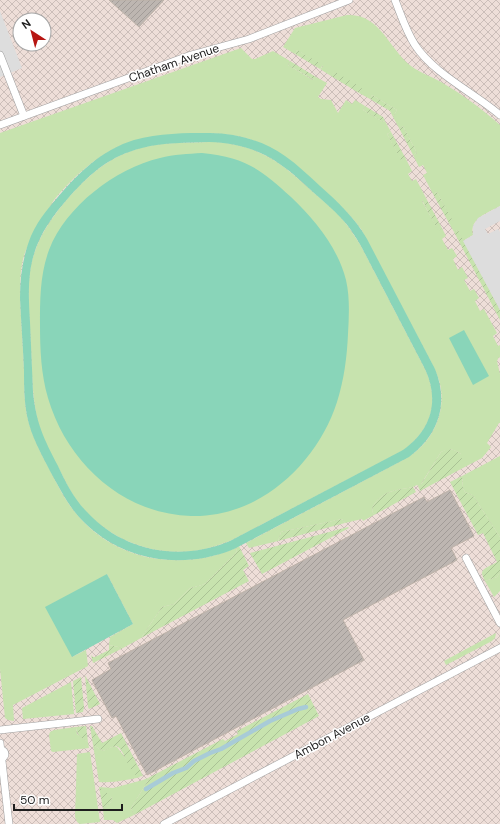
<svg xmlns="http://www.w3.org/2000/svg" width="500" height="824" viewBox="0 0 500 824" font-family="'DM Sans',sans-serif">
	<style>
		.military { fill: url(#military-cross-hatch); fill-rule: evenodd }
		.grass { fill: #c7e3ae }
		.garden { fill: url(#garden-furrows) }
		.pitch { fill: #89d5b9; fill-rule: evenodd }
		.parking { fill: #ddd }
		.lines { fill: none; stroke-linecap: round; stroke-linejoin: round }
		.stream { stroke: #a8cbd7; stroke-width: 4.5 }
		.building { fill: url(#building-hatch); stroke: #bdb2a8 }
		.lane-casing { stroke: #a1a1a1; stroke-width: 8 }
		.street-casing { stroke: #a1a1a1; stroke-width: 16 }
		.lane { stroke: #fff; stroke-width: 7 }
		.street { stroke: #fff; stroke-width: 15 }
		.labels { text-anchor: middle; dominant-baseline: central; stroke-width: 3; stroke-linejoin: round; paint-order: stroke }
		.street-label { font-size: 12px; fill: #1d1d1d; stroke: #fff }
	</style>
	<defs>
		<pattern id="military-cross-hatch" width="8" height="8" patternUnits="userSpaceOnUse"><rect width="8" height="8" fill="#eeded8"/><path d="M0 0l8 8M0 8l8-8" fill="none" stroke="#ccbeb9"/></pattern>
		<pattern id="garden-furrows" width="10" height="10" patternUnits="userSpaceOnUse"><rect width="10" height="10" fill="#c7e3ae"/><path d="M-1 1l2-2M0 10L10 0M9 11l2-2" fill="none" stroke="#aac295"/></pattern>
		<pattern id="building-hatch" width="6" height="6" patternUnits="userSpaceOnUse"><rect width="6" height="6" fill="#bdb6b1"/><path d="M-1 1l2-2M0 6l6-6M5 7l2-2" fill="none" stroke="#a29c98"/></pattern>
	</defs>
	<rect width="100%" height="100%" fill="#edeae4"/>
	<path class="military" d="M0 0H500V824H0ZM20 20H44V44H20Z"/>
	<g class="grass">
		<path d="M347 15C380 13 389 49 411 66 420 73 431 76 441 82 462 94 482 109 500 125V206C488 213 469 218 473 235L463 241 458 230 454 232 450 225 453 222 437 192 433 194 423 175 427 173 423 165 419 167 413 155 417 153 403 126 399 128 393 117 397 110 372 95 370 99 359 93 361 89 334 72 331 76 320 69 323 66 297 50 295 54 283 47 295 28Z"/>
		<path d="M241 48 252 59H255L273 51 290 61 288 65 313 80 316 77 327 83 318 97 321 99 331 100 338 113 346 100 352 104 355 100 365 106 363 110 383 122 385 121 391 132 387 134 402 161 406 159 412 171 408 174 412 181 416 179 426 198 422 201 438 230 442 228 446 236 442 239 448 250 452 248 457 256 453 259 458 270 462 267 468 278 464 280 470 291 474 289 479 298 475 301 480 311 484 309 497 333 493 336 498 346 500 345V358L499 357 497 361 500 374V423H499L487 443 491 447 482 458 461 469V454C454 449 449 448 441 452L421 484 418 486 417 485 413 487C398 490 385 490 375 503 372 508 371 510 374 515L363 521 362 519 345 523 342 519 281 532 278 541 249 548 246 543 403 460C430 446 447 415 440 384 438 375 433 366 429 358L361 229C349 213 334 199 319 186 298 166 278 148 249 139 230 133 210 133 190 134 168 135 147 136 127 143 98 154 74 176 54 200 48 209 43 220 38 229 34 236 29 243 26 250 20 265 20 282 20 298 21 322 23 347 24 371 24 386 24 401 27 416 32 436 41 454 51 472 59 488 67 504 80 518 119 562 183 571 236 548L237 551 234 555 206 583 202 585 190 588 174 604 162 607 141 638 123 648 109 645 110 637 133 624 107 574 72 657 86 650 88 666 13 705 14 721 8 720 5 718 0 669V133Z"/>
		<path d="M209 142C216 142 224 142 231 144 267 150 288 169 314 193 324 202 335 210 343 220 350 228 355 237 361 246L425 369C440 402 432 428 404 450L230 541C221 544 213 547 205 549 159 559 111 542 81 506 71 494 65 480 58 467 50 452 42 438 38 422 32 397 32 372 31 347 30 320 26 292 31 265 37 238 51 218 69 197 92 172 110 156 144 147 164 142 188 143 209 142Z"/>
		<path d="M500 456V537L474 497 472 495 465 492 463 488 462 476Z"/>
		<path d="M500 572V591L494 597 485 581 497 577Z"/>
		<path d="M496 633 495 638 492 641 446 665 444 661Z"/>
		<path d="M71 682 74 714 23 719 22 708Z"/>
		<path d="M76 727 77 734 88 742 89 748 53 752 51 751 49 735 50 732 54 730Z"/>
		<path d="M93 745 103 751 114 746 117 747 139 776 141 777C126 780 114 783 99 782Z"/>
		<path d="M90 752 100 822 80 824 77 822 75 817 77 754Z"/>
		<path d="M148 778 149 779 131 808 134 815 117 823 113 820H104L103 809 111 802 112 798 99 787 113 788 143 780Z"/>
	</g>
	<g class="garden">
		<path d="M297 50 323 65 320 69 295 54Z"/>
		<path d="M290 61 316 77 314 80 288 65Z"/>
		<path d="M334 71 362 88 359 93 331 76Z"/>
		<path d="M372 95 397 110 393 117 390 111 370 99Z"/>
		<path d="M365 106 383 117 385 121 383 122 363 110Z"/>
		<path d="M403 126 417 153 413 155 399 128Z"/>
		<path d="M391 132 406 159 402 162 387 134Z"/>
		<path d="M437 192 454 223 450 225 433 194Z"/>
		<path d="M426 198 442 228 438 231 422 200Z"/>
		<path d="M458 230 500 310V320L454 232Z"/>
		<path d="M447 449C452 449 458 451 462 455L461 469 420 491 418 486 422 483 441 452Z"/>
		<path d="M462 476 463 488 465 492 472 495 474 497 500 537V572L497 577 485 581C484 579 483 577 482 574 481 568 493 565 497 562L483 533 478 535 450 482Z"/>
		<path d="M413 487 416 492 374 515C371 510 372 508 375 503 385 490 398 490 413 487Z"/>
		<path d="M342 519 345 523 278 541 281 532Z"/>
		<path d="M348 527 349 528 262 574 250 553Z"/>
		<path d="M239 546 249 566 243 570 249 581 141 638 162 607 174 604 190 588 202 585 206 583 234 555 237 551 236 548Z"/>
		<path d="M109 645 123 648 93 663 91 655 93 657H95L109 650Z"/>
		<path d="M85 675 100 704 89 709 88 707Z"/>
		<path d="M81 677 84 707 83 712 76 713 73 681Z"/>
		<path d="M308 694 319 716 134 815 131 808 149 779 148 778 223 739 225 741 238 734 237 731Z"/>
		<path d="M86 726 88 742C81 737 77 736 76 727Z"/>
		<path d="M90 726H92L102 743 121 733 143 776C128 780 126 748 116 746 112 746 107 750 103 751L93 745Z"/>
		<path d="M99 787 110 795 112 799 111 802 103 809Z"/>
	</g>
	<g class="pitch">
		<path d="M210 133C236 133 264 141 285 156 298 165 309 176 320 186 338 202 355 218 367 239L435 369C449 403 439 435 409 457L234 549C181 571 119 561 79 517 67 504 59 487 50 471 41 453 31 436 27 416 24 401 24 386 24 371 23 346 21 322 20 298 20 276 23 256 31 236 39 218 51 205 63 191 84 168 103 150 134 140 159 133 185 133 210 133ZM209 142C235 143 260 149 281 165 293 173 303 183 314 193 323 201 333 209 341 218 349 226 355 236 361 246L425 369C440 401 431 430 403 450L230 541C180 562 124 552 87 512 74 499 66 483 58 466 44 439 36 423 33 392 32 368 31 345 30 322 29 305 28 289 30 273 34 241 49 220 70 196 92 172 110 156 142 148 164 142 187 143 209 142Z"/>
		<path d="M202 153C244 157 261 169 291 197 315 220 338 248 346 280 350 297 349 316 348 334 347 357 344 380 337 402 317 464 259 518 191 516 123 514 67 463 48 398 41 374 40 349 40 324 40 300 40 274 49 250 66 206 115 169 160 158 174 154 188 154 202 153Z"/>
		<path d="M464 330 489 376 473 385 449 338Z"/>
		<path d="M107 574 133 624 72 657 45 607Z"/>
	</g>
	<g class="parking">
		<path d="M0 11 22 68 0 77Z"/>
		<path d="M500 206V221L485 229 488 234 498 229 500 232V310L463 241 473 235V226L478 218Z"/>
	</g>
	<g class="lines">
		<path class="stream" d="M146 789 173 773 186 768 194 761 210 753 221 749 270 721 298 709 306 707"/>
	</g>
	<g class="building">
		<path d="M109 0H164L139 27Z"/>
		<path d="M450 490 474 536 451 548 457 560 343 620 364 660 147 775 116 716 112 718 92 680 111 669 108 663 424 497 427 502Z"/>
	</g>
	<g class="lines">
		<defs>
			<g id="lane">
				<path d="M395 0C401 15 406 31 415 45 434 74 473 92 500 115"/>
				<path d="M0 55 24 116"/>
				<path d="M0 125 191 55 249 39 349 0"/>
				<path d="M466 558 500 623"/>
				<path d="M0 730 98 719"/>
				<path d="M0 743 9 824"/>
				<path d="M164 824 500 648"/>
			</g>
			<path id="street" d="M0 754H1"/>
		</defs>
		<use href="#lane" class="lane-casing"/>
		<use href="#street" class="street-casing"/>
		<use href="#lane" class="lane"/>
		<use href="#street" class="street"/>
	</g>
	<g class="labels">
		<g class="street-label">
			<text transform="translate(174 63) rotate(-19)">Chatham Avenue</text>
			<text transform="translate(332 736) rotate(-28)">Ambon Avenue</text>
		</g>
	</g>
	<g transform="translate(32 32) rotate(324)"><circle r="19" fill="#ffffff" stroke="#a5a5a5"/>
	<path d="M0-3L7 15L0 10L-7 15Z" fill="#b71613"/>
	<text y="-6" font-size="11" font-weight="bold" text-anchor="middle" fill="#1d1d1d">N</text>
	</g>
	<path d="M14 804v6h108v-6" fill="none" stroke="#1d1d1d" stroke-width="2"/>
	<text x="20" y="804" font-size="12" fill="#1d1d1d" stroke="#ffffff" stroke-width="3" paint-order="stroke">50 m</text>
</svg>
